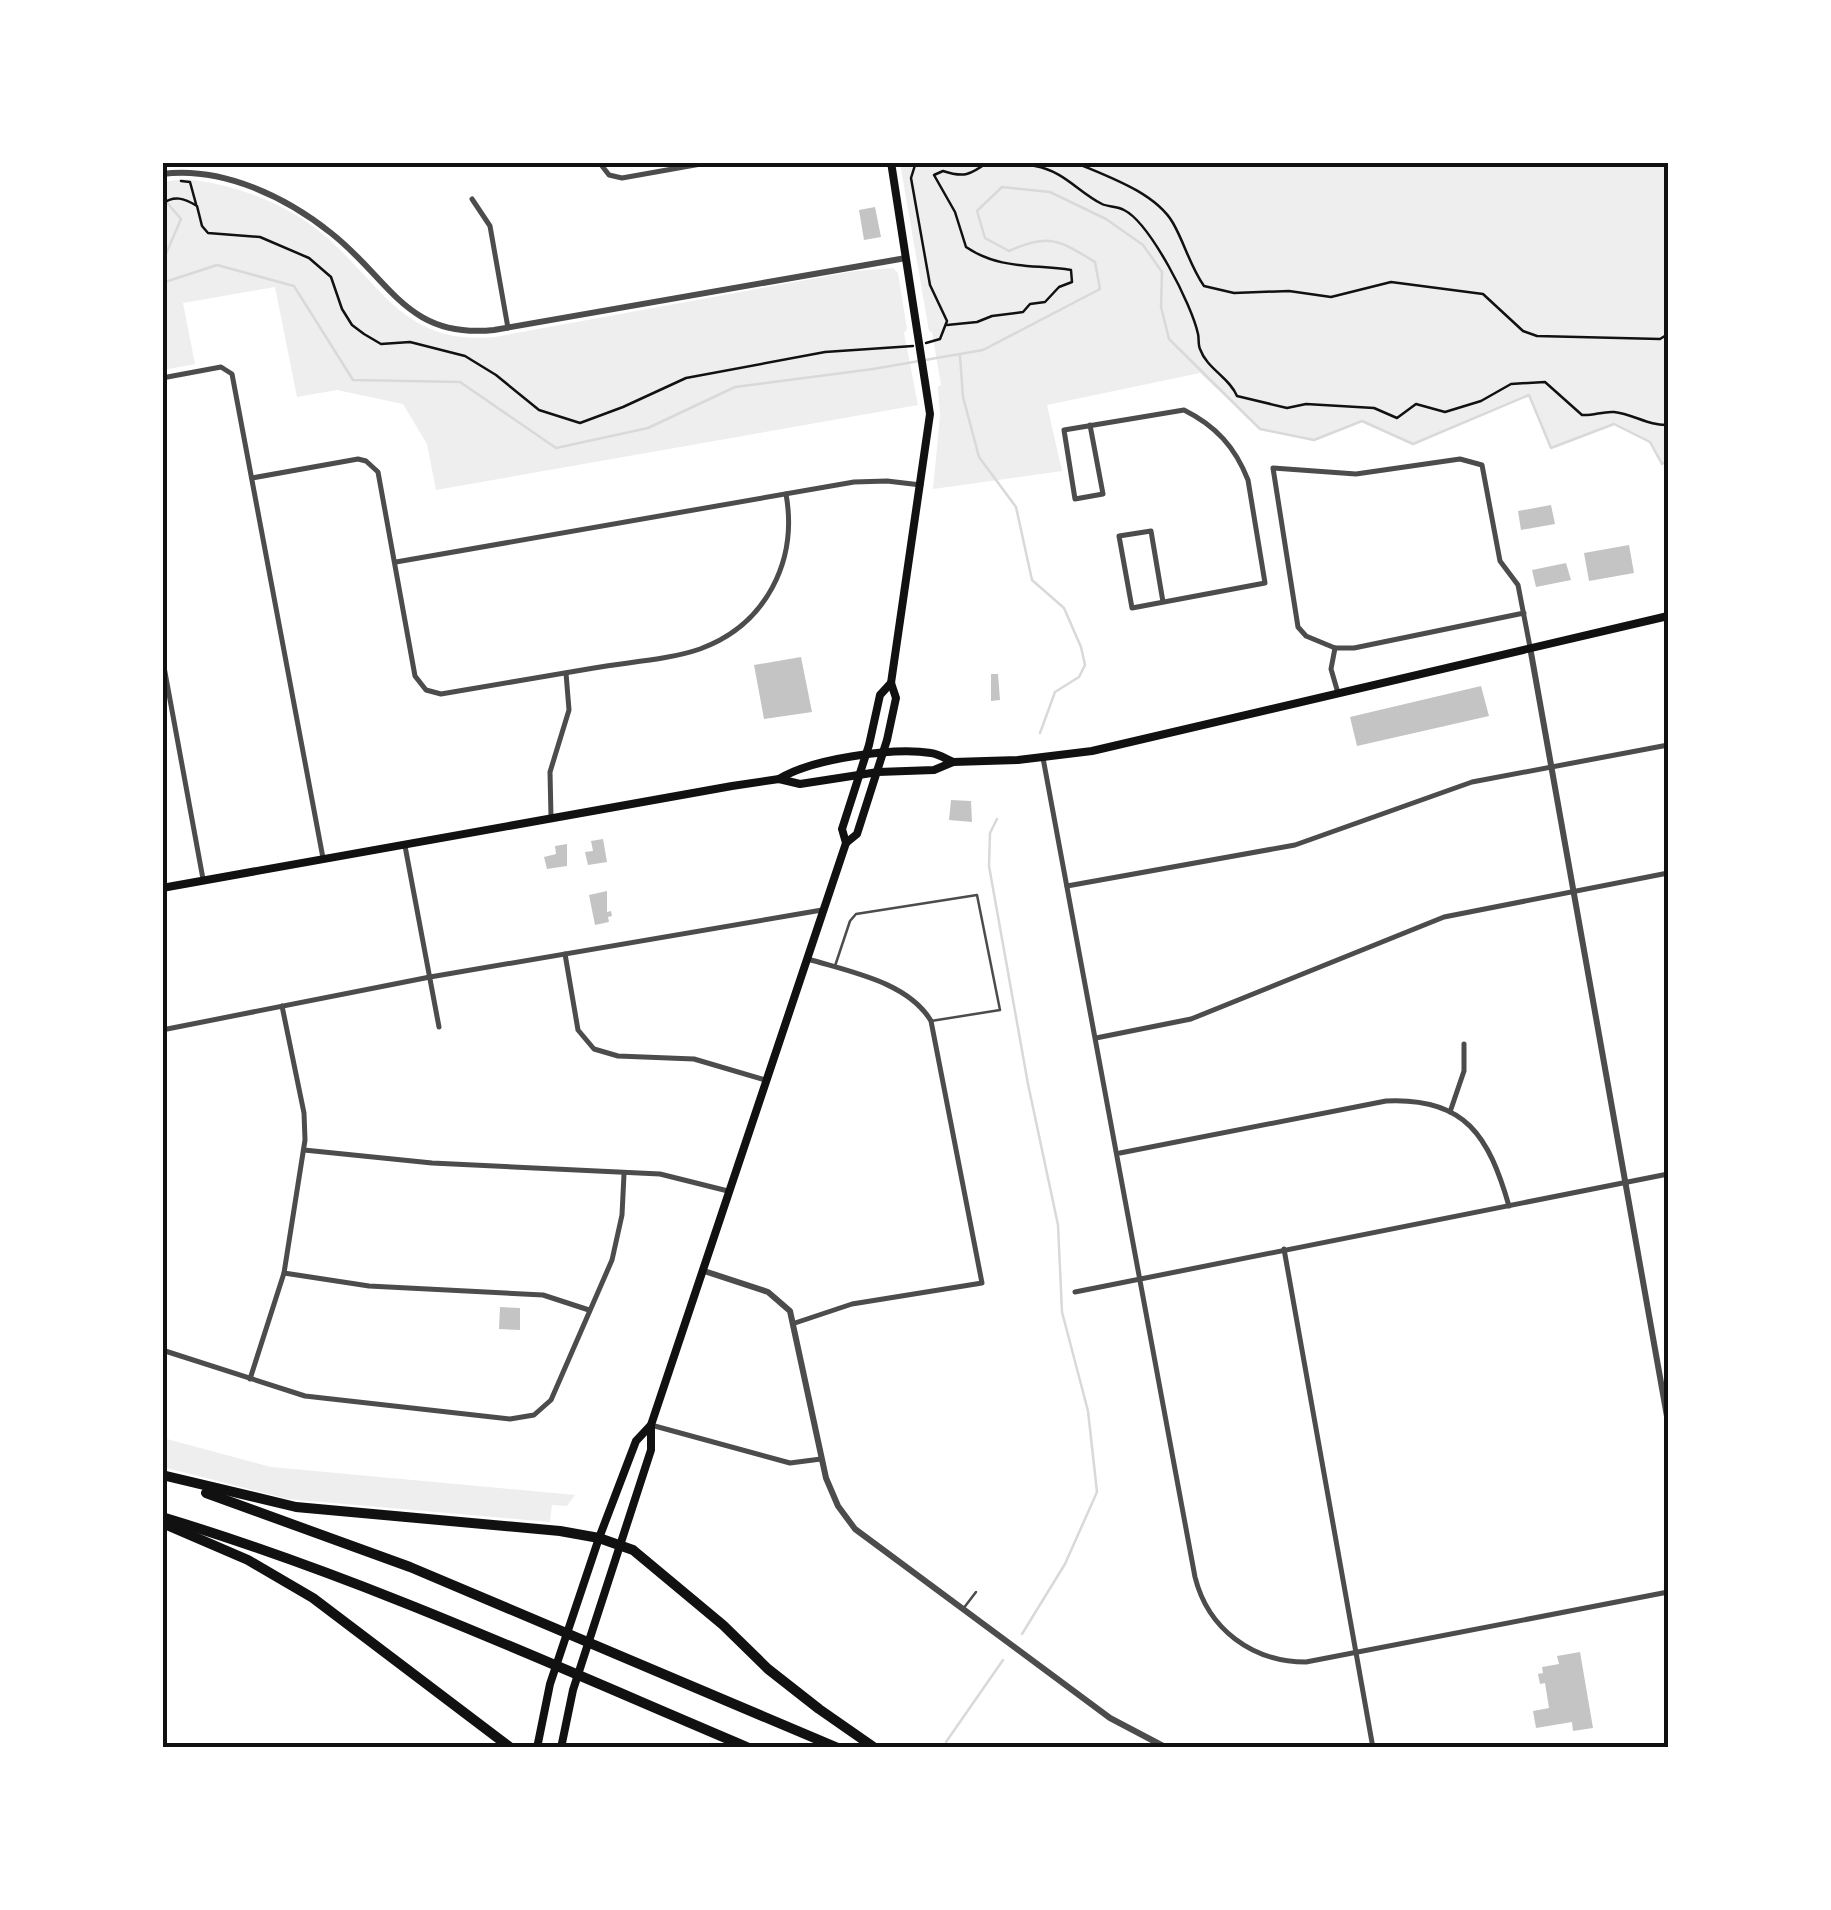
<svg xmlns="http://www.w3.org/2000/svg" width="1831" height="1910" viewBox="0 0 1831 1910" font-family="'Varela Round',sans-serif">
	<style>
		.green { fill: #eee }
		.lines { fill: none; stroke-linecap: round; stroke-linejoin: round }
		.stream { stroke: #d9d9d9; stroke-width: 2.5 }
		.building { fill: #c4c4c4 }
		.path { stroke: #111; stroke-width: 2.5 }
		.service { stroke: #4c4c4c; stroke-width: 2.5 }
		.minor { stroke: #4c4c4c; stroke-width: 5 }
		.tertiary { stroke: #4c4c4c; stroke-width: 6 }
		.secondary { stroke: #111; stroke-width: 8 }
		.motorway { stroke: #111; stroke-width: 10 }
		.neatline { fill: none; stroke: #111; stroke-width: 4 }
	</style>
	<rect width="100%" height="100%" fill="#fff"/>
	<g class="green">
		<path d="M900 163H1668V460L1662 464 1650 442 1614 424 1551 448 1529 396 1413 444 1362 421 1314 440 1260 429 1200 373 1047 405 1062 471 933 489 940 416 938 387 941 385 932 332 929 331Z"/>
		<path d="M184 179C230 183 282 201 319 231 381 281 401 346 495 337L855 271 893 268 898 273 907 329 904 333 918 405 436 490 427 444 403 404 337 390 297 397 275 287 183 303 195 364 163 370V182Z"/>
		<path d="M163 1438 271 1467 575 1495 567 1506 552 1505 550 1522 288 1499 163 1467Z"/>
	</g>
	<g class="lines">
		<g class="stream">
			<path d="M162 197 181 219 162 263"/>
			<path d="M162 283 217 265 294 286 353 380 460 382 556 448 648 428 735 387 873 369 983 350 1100 289 1095 262C1059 240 1049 233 1009 251L985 238 977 211 1002 187 1050 192 1106 219 1143 245 1162 272 1161 307 1169 339 1260 429 1314 440 1362 421 1413 444 1529 395 1551 448 1614 424 1650 442 1662 464 1668 460"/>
			<path d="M960 356 963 397 979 457 1016 507 1032 580 1064 608 1081 647 1085 665 1079 677 1055 692 1040 733"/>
			<path d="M997 819 990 833 989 866 1028 1084 1058 1225 1062 1312 1088 1411 1097 1492 1065 1564 1022 1634"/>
			<path d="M946 1742 1003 1660"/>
		</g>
	</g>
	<g class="building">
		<path d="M875 207 881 237 864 240 859 210Z"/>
		<path d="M1551 505 1555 524 1521 530 1518 511Z"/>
		<path d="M1629 545 1634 573 1589 581 1584 553Z"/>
		<path d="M1566 563 1571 580 1536 587 1532 570Z"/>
		<path d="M801 657 812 712 764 719 754 665Z"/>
		<path d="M991 674H998L1000 700 991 701Z"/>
		<path d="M1481 686 1489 716 1357 746 1350 717Z"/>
		<path d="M951 800 971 801 972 822 949 820Z"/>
		<path d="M603 839 607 862 588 865 585 852 593 851 591 841Z"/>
		<path d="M567 844V866L547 869 544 857 556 854 555 846Z"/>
		<path d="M607 891V912L611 911 612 916 608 917 609 922 595 925 589 895Z"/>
		<path d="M500 1307 520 1308V1330L499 1329Z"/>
		<path d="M1580 1652 1593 1728 1573 1731 1572 1722 1536 1728 1533 1711 1549 1708 1545 1683 1540 1684 1538 1674 1543 1673 1542 1667 1559 1664 1557 1656Z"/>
	</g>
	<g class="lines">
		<g class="path">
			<path d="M916 162 911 178 930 285 947 321 940 339 926 343"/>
			<path d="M1005 162C1015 165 1025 163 1035 166 1064 171 1078 192 1102 204 1108 207 1117 206 1124 210 1150 223 1192 305 1198 334 1199 337 1198 345 1200 349 1207 369 1229 377 1237 396L1287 408 1306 404 1374 408 1397 418 1416 404 1445 412 1481 401 1511 384 1545 382 1582 415C1593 416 1603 411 1614 412 1633 414 1649 426 1668 425"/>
			<path d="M1074 162C1106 176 1155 192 1173 223 1185 244 1190 266 1204 286L1234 293 1289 291 1331 297 1391 282 1483 294 1523 331 1537 336 1660 339 1668 334"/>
			<path d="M181 181 190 182 196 204"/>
			<path d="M162 204C174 195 184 198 197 206L202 226 208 233 260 237 309 258 331 277 342 309 352 325 364 334 381 344 410 342 465 356 496 375 539 410 580 423 623 407 686 378 825 352 913 346"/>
			<path d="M947 325 977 322 992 316 1023 312 1030 304 1045 302 1059 287 1072 282 1071 270C1033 264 1000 270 966 247L955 212 934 175 943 171C964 178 970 175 988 162"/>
		</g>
		<g class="service">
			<path d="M835 966 850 921 856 914 977 895 1000 1010 931 1021"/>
			<path d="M963 1609 976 1592"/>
		</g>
		<g class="minor">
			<path d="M599 162 609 175 622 178 712 162"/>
			<path d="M472 199 490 226 508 328"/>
			<path d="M162 378 221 367 232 374 323 858"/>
			<path d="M1090 425 1103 494 1075 499 1064 430 1184 410C1216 426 1235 447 1248 480L1265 583 1132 608 1119 536 1151 531 1163 602"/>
			<path d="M252 478 358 459 366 461 378 472 415 676 426 690 441 694C492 685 543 677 594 668 628 662 668 660 700 649 766 625 798 561 786 494"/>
			<path d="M396 562 854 482 887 481 921 485"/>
			<path d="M1524 613 1354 648H1335L1306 636 1298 627 1273 468 1356 474 1460 459 1482 465 1500 561 1518 585 1530 647"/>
			<path d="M1335 648 1331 669 1338 693"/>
			<path d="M162 656 203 879"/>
			<path d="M1043 758 1195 1577C1208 1629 1252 1662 1306 1662L1668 1592"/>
			<path d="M551 817 550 772 569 710 566 673"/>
			<path d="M405 846 439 1027"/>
			<path d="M1067 886 1295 845 1472 782 1668 745"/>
			<path d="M565 954 578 1030 594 1049 618 1056 694 1059 765 1080"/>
			<path d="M162 1030 430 977 822 910"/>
			<path d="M1096 1038 1191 1019 1444 917 1668 873"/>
			<path d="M1450 1112 1464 1071V1044"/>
			<path d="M304 1150 432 1163 660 1174 728 1191"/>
			<path d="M1120 1153 1386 1101C1466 1097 1489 1137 1509 1206"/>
			<path d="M1284 1249 1373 1748"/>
			<path d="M284 1273 369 1286 543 1295 589 1310"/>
			<path d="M1075 1292 1668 1174"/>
			<path d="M795 1323 852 1304 982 1283 931 1021C908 982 850 972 808 959"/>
			<path d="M162 1350 305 1396 510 1419 534 1415 551 1400 612 1260 622 1215 624 1174"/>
			<path d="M250 1379 284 1273 305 1140 304 1113 282 1006"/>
			<path d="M651 1425 790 1463 821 1459"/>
		</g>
		<g class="tertiary">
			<path d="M162 174C222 166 286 197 331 233 390 279 406 339 494 330L906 258"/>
			<path d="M1530 647 1668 1422"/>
			<path d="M704 1271 768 1292 790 1311 826 1478 838 1506 855 1529 1110 1718 1167 1748"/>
		</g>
		<g class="secondary">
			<path d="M779 779C811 759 893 747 931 753 939 754 946 759 953 762"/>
			<path d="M846 843 842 829 869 745 880 695 891 683"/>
			<path d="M162 888 732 786 779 779 800 784 878 772 934 770 953 762 1018 760 1092 751 1668 616"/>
			<path d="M537 1748 550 1684 599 1538 636 1441 651 1425"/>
			<path d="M561 1748 573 1690 651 1450V1425L846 843 857 834 887 740 896 698 891 683 930 414 891 162"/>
		</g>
		<g class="motorway">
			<path d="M162 1475 296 1507 560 1531 599 1538 633 1550 723 1625 768 1669 819 1709 875 1748"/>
			<path d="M206 1493 410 1567 838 1748"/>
			<path d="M162 1517C364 1578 555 1666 749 1748"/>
			<path d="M162 1523 248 1560 313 1598 511 1748"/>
		</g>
	</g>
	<rect width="1831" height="1910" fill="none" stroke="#ffffff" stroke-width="330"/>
	<rect x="165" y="165" width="1501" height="1580" class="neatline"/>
</svg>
